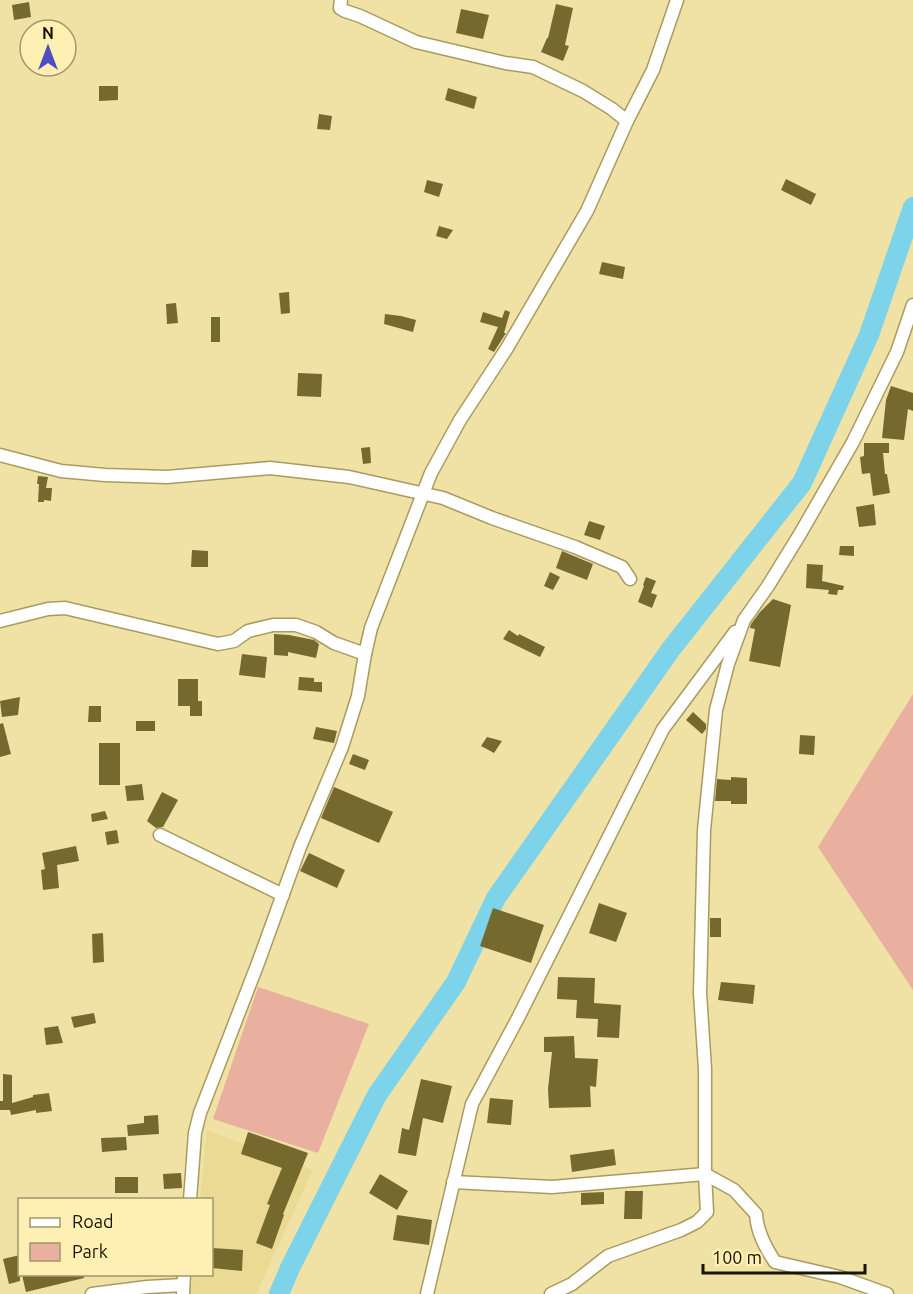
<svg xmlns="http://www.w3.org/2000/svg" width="913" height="1294" viewBox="0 0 913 1294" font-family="Ubuntu,sans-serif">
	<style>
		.built { fill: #eada94 }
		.green { fill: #e9af9f }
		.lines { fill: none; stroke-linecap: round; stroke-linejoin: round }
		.river { stroke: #7cd3ea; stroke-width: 20 }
		.building { fill: #76692e }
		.minor-casing { stroke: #a99b60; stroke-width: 15 }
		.minor { stroke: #fff; stroke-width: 12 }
	</style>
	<rect width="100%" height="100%" fill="#f0e2a5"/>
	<path class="built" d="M207 1130 313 1170 256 1294H184L192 1285 193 1275 212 1274V1200L200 1199Z"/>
	<g class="green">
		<path d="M913 694V990L818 847Z"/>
		<path d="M258 987 369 1024 318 1153 213 1119Z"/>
	</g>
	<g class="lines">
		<path class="river" d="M279 1294 290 1268 377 1095 456 982 496 898 671 649 802 483 869 335 913 207"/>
	</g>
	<g class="building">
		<path d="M29 2 31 17 14 20 12 5Z"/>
		<path d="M556 4 573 8 565 45 569 46 563 61 541 52 547 38H548Z"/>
		<path d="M461 9 489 15 483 39 456 33Z"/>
		<path d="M99 86H118V100L99 101Z"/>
		<path d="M448 88 477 97 474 109 445 100Z"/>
		<path d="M319 114 332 116 330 130 317 129Z"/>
		<path d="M786 179 816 194 811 205 781 190Z"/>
		<path d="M427 180 443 184 439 197 424 192Z"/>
		<path d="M439 226 453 230 447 239 436 236Z"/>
		<path d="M602 262 625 267 623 279 599 274Z"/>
		<path d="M289 292 290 313 281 314 279 293Z"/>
		<path d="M176 303 178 323 167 324 166 304Z"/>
		<path d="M505 310 510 312 504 333H506L494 352 488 349 498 327 480 322 483 312 502 318Z"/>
		<path d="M385 314 401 316 416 320 413 332 384 324Z"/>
		<rect x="211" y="317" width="9" height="25"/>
		<path d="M298 373 322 374 321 397 297 396Z"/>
		<path d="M891 386 913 393V411L908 409 904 440 882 438 886 400Z"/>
		<path d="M864 443H889V453H883L885 474H887L890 493 873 496 870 473 862 474 860 457 864 456Z"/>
		<path d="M370 447 371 463 363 464 361 448Z"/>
		<path d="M38 476 48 477 46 488H52L51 501 44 500V502H38L39 484H37Z"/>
		<path d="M874 504 876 525 859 527 856 507Z"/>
		<path d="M589 521 605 526 600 540 584 535Z"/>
		<path d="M840 546H854V556L839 555Z"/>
		<path d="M192 550 208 551V567H191Z"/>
		<path d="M562 551 593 564 587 580 556 568Z"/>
		<path d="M807 564 823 565 822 581 844 586 843 590H838L837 595 828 594 829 590 806 588Z"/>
		<path d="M550 572 560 577 553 590 544 586Z"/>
		<path d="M646 577 656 581 651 593 657 595 652 608 638 602 644 586 643 585Z"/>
		<path d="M773 599 791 605 780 667 749 661 755 629 750 628 751 624 760 612Z"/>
		<path d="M509 630 518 636 519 634 545 647 540 657 503 639Z"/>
		<path d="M274 634 289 635 314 640 319 644 316 658 288 652V656L274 655Z"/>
		<path d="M242 654 267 657 265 678 239 675Z"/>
		<path d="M299 677 314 678V682H322V692L298 690Z"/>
		<path d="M178 679H198V701H202V716H190V706H178Z"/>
		<path d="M20 697 18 715 2 717 0 701Z"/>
		<path d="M89 706H101V722H88Z"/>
		<path d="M693 712 706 724V729L702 734 686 720Z"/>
		<rect x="136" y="721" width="19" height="10"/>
		<path d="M3 723 11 754 0 757V724Z"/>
		<path d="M316 727 337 731 334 743 313 739Z"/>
		<path d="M800 735 815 736 814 755 799 754Z"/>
		<path d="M487 737 502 741 494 753 481 746Z"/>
		<rect x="99" y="743" width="21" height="42"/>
		<path d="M353 754 369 760 365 770 349 764Z"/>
		<path d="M731 777 747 778V804H731V801H715L717 779 731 780Z"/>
		<path d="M142 784 144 800 127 801 125 786Z"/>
		<path d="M334 787 393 812 379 843 321 818Z"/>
		<path d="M162 792 178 800 163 827 156 828 147 821Z"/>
		<path d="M105 811 108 819 92 822 91 814Z"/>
		<path d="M117 830 119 843 107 845 105 832Z"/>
		<path d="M76 846 79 861 57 865 59 888 43 890 41 870 45 869 42 853Z"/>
		<path d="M309 853 345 870 337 888 300 871Z"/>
		<path d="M599 903 627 913 616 942 589 933Z"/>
		<path d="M493 908 544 925 531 963 480 946Z"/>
		<rect x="710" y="918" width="11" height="19"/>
		<path d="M103 933 104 962 93 963 92 934Z"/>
		<path d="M558 977 595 978 594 1003 621 1005 619 1038 597 1037 598 1019 576 1018 577 1000 557 999Z"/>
		<path d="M721 982 755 985 753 1004 718 1000Z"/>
		<path d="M94 1013 96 1023 74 1028 71 1017Z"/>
		<path d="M58 1026 63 1043 46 1045 44 1028Z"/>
		<path d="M574 1036 575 1058 598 1059 596 1087 590 1086 591 1107 549 1108 548 1089 552 1052H544V1037Z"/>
		<path d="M3 1074 12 1075V1103L33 1097V1095L49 1093 52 1111 36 1113V1110L11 1115 10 1110H0V1101H3Z"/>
		<path d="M421 1079 452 1086 443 1123 423 1118 416 1156 398 1153 402 1128 409 1130Z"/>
		<path d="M490 1098 513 1100 511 1125 487 1123Z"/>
		<path d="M158 1115 159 1134 128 1136 127 1125 144 1123V1116Z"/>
		<path d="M248 1132 308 1153 283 1214 284 1215 272 1249 256 1243 270 1205 267 1204 282 1168 241 1154Z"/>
		<path d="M126 1137 127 1150 102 1152 101 1138Z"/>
		<path d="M614 1149 616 1165 572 1172 570 1155Z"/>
		<path d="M181 1173 182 1188 164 1189 163 1174Z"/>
		<path d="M380 1174 408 1191 397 1210 369 1193Z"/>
		<rect x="115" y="1177" width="23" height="16"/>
		<path d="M625 1191H643L642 1219H624Z"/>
		<path d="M604 1192V1204L581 1205V1193Z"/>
		<path d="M397 1215 432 1220 429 1245 393 1240Z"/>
		<path d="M212 1248 243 1250 242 1271 212 1268Z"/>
		<path d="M20 1255V1281L9 1284 3 1259Z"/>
		<path d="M22 1275H84V1278L26 1292Z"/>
	</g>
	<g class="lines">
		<defs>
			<g id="minor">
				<path d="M341 0 340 8 345 11 360 16 416 42 505 63 533 67 583 91 612 109 627 121"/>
				<path d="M0 455 61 471 105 475 167 477 270 468 349 477 443 498 492 518 575 547 622 567 630 579"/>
				<path d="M0 621 48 609 65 608 218 644 234 641 248 631 273 625H296L316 632 334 643 365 654"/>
				<path d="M160 835 283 895"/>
				<path d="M453 1182 552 1187 705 1174 734 1190 756 1214C757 1232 765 1247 775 1262L840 1277 887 1294"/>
				<path d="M190 1200 195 1133 200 1113 258 963 300 847 342 747 358 696 365 654 371 628 431 473 460 420 507 348 587 211 627 121 653 70 677 0"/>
				<path d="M92 1294 147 1287 183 1285"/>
				<path d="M183 1294 184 1274"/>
				<path d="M427 1294 472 1104 518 1018 663 729 735 632"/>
				<path d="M551 1294 572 1284 608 1256 681 1230 697 1222 707 1212 705 1174V1069L700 993 704 830 716 710 728 664 744 620 768 586 800 534 853 442 897 352 913 305"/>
			</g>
		</defs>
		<use href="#minor" class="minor-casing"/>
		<use href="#minor" class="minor"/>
	</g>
	<rect x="18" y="1198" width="195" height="78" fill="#feefb2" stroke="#a3976b" stroke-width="1.5"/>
	<rect x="30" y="1218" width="30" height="9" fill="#ffffff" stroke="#a3976b" stroke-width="1.5"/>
	<text x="72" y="1228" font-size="18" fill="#1a1400">Road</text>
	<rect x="30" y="1243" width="30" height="18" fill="#e9af9f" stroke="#a3976b" stroke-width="1.5"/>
	<text x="72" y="1258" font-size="18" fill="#1a1400">Park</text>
	<g transform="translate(48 48)"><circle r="28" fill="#feefb2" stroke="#a3976b" stroke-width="1.5"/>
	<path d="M0-4.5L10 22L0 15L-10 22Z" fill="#4c4ec4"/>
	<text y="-9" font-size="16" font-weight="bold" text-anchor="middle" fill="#1a1400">N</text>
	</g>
	<path d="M703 1264v9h162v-9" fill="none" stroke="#1a1400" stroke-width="3"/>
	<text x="712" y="1264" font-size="18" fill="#1a1400" stroke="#feefb2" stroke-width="4.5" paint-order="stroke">100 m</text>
</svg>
